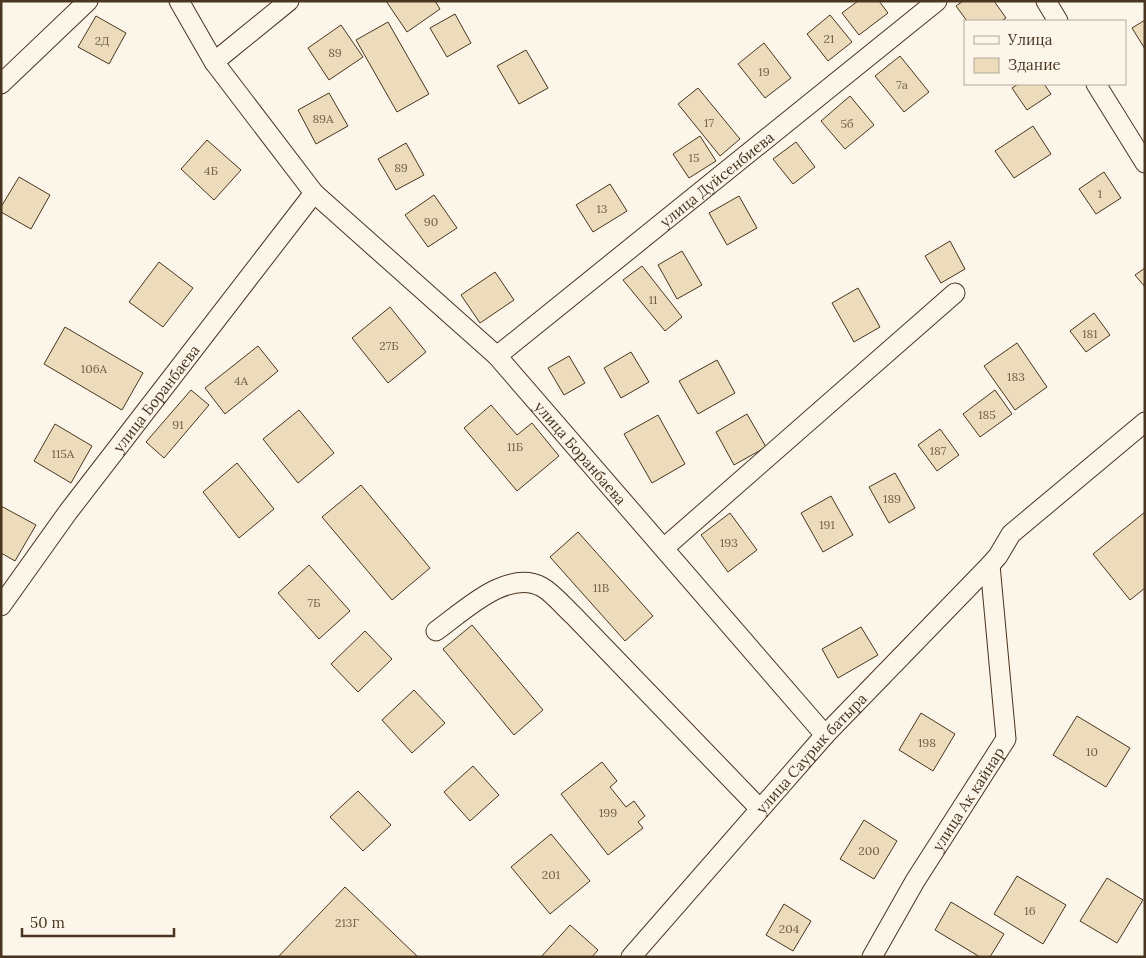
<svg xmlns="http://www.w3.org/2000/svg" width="1146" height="958" viewBox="0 0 1146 958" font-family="Lora,serif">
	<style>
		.building { fill: #ecdcbc; stroke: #4a3520 }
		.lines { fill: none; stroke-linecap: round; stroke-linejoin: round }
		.street-casing { stroke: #4a3520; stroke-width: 21 }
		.street { stroke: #fbf6e9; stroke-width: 19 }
		.labels { text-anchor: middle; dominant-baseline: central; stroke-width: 4; stroke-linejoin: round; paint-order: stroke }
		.number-label { font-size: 12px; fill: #725f47 }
		.street-label { font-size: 15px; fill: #4a3520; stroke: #fbf6e9 }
	</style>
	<rect width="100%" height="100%" fill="#fbf6e9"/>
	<g class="building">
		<path d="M386 1H435L440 9 407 32Z"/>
		<path d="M858 1H879L888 13 859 35 842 13Z"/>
		<path d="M963 1H994L1006 18 1001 21H967L956 6Z"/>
		<path d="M455 14 471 43 447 57 430 28Z"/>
		<path d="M830 15 852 42 828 61 807 34Z"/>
		<path d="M96 16 126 33 109 64 78 47Z"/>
		<path d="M1145 20V49L1132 28Z"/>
		<path d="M388 22 429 94 397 112 356 40Z"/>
		<path d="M341 25 363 57 329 80 308 48Z"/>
		<path d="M764 43 791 78 765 98 738 64Z"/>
		<path d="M526 50 548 88 519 104 497 66Z"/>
		<path d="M900 56 929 92 904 112 875 76Z"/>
		<path d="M1018 84H1044L1051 94 1027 110 1012 88Z"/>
		<path d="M698 88 740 139 720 156 678 104Z"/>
		<path d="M329 93 348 126 316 144 298 110Z"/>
		<path d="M850 96 874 125 845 149 821 121Z"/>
		<path d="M1033 126 1051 154 1014 178 995 151Z"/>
		<path d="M700 136 716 161 689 178 673 154Z"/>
		<path d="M207 140 241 170 214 200 181 169Z"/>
		<path d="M796 142 815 167 793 184 773 159Z"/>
		<path d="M406 143 424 175 396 190 378 159Z"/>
		<path d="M1104 172 1121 198 1096 214 1079 189Z"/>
		<path d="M19 177 50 195 31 229 1 212V207Z"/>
		<path d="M610 184 627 211 593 232 576 205Z"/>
		<path d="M434 195 457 228 428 247 405 215Z"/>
		<path d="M739 196 757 228 727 245 709 213Z"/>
		<path d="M950 241 965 269 941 283 925 256Z"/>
		<path d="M682 251 702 285 677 299 658 265Z"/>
		<path d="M159 262 193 288 163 327 129 302Z"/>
		<path d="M642 266 682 317 665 331 623 280Z"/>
		<path d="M1145 268V287L1135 275Z"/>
		<path d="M495 272 514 300 480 323 461 295Z"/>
		<path d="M858 288 880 327 854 342 832 303Z"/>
		<path d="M390 307 426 352 388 383 352 338Z"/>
		<path d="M1094 313 1110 335 1086 352 1070 331Z"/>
		<path d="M65 327 143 373 122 410 44 364Z"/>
		<path d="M1017 343 1047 387 1015 410 984 366Z"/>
		<path d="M258 346 278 371 225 414 205 388Z"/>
		<path d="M631 352 649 382 621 398 604 368Z"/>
		<path d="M569 356 585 383 564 395 548 368Z"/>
		<path d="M717 360 735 393 698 414 679 381Z"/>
		<path d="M191 390 209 405 164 458 146 442Z"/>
		<path d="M995 390 1012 414 980 437 963 414Z"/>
		<path d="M491 405 517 435 532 423 559 456 517 491 464 428Z"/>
		<path d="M299 410 334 453 298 483 263 439Z"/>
		<path d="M747 414 766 447 734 465 716 432Z"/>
		<path d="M658 415 685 464 652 483 624 434Z"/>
		<path d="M55 424 92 446 71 483 34 461Z"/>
		<path d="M940 429 959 455 937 471 918 445Z"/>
		<path d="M237 463 274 509 239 538 203 492Z"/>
		<path d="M895 473 915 508 889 523 869 487Z"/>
		<path d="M361 485 430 568 392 600 322 517Z"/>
		<path d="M831 496 853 535 823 552 801 513Z"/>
		<path d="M1 506 36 525 15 561 1 553Z"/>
		<path d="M1145 512V588L1130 600 1093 554Z"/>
		<path d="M730 513 757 550 728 572 701 535Z"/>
		<path d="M578 532 653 616 625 641 550 557Z"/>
		<path d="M309 565 350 611 319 639 278 593Z"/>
		<path d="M472 625 543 710 514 735 443 649Z"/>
		<path d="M861 627 878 655 838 678 822 649Z"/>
		<path d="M365 631 392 659 358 692 331 664Z"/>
		<path d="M414 690 445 723 412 753 382 720Z"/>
		<path d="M921 713 955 734 933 771 899 750Z"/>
		<path d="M1077 716 1130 748 1106 787 1053 755Z"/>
		<path d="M602 762 617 781 610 787 626 807 634 801 645 816 638 822 643 828 608 855 561 794Z"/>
		<path d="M473 766 499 795 470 821 444 792Z"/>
		<path d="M358 791 391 825 363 851 330 817Z"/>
		<path d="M864 820 897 841 874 879 840 859Z"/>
		<path d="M551 834 590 881 550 914 511 867Z"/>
		<path d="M1017 876 1066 905 1043 944 994 914Z"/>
		<path d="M1107 878 1143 900 1117 943 1080 921Z"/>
		<path d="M345 887 418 957H278Z"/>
		<path d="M951 902 1004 934 990 957H980L935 930Z"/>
		<path d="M784 904 811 921 793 951 766 935Z"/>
		<path d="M570 925 598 950 592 957H541Z"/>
	</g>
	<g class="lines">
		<defs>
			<g id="street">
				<path id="s1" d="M179 1 214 62 314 193 497 356 825 735"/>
				<path d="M1046 1 1058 21"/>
				<path d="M214 62 289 1"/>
				<path d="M1 84 88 1"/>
				<path d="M1096 84 1145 163"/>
				<path id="s2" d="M497 356 937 1"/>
				<path d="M664 548 955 293"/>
				<path id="s3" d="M1 606 68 512 314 193"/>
				<path d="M436 631C463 612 507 568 542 587 553 593 565 608 574 616L760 809"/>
				<path id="s4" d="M631 957 825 735 990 565 998 556 1011 534 1145 422"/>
				<path id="s5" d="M872 957 915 881 1006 739 990 565"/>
			</g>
		</defs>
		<use href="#street" class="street-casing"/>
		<use href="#street" class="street"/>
	</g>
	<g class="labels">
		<g class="number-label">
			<text x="829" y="38">21</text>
			<text x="102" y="40">2Д</text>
			<text x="335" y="52">89</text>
			<text x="764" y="71">19</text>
			<text x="902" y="84">7а</text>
			<text x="323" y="118">89А</text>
			<text x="709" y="122">17</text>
			<text x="847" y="123">5б</text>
			<text x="694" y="157">15</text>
			<text x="401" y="167">89</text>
			<text x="211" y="170">4Б</text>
			<text x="1100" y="193">1</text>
			<text x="602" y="208">13</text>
			<text x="431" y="221">90</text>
			<text x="653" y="299">11</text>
			<text x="1090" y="333">181</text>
			<text x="389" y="345">27Б</text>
			<text x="94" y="368">106А</text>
			<text x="1016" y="376">183</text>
			<text x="241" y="380">4А</text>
			<text x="987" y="414">185</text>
			<text x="178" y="424">91</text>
			<text x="515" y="446">11Б</text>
			<text x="938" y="450">187</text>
			<text x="63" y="453">115А</text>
			<text x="892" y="498">189</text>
			<text x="827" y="524">191</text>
			<text x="729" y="542">193</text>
			<text x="601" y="587">11В</text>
			<text x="314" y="602">7Б</text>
			<text x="927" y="742">198</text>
			<text x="1092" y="751">10</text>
			<text x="608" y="812">199</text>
			<text x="869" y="850">200</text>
			<text x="551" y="874">201</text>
			<text x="1030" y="910">16</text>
			<text x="347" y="922">213Г</text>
			<text x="789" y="928">204</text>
		</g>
		<g class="street-label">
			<text stroke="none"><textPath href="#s2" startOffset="282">улица Дуйсенбиева</textPath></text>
			<text stroke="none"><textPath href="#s3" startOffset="259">улица Боранбаева</textPath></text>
			<text stroke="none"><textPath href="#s1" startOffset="608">улица Боранбаева</textPath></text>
			<text stroke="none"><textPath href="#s4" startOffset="272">улица Саурык батыра</textPath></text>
			<text stroke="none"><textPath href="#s5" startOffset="185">улица Ак кайнар</textPath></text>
		</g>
	</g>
	<rect width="1146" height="958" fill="none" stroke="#4a3520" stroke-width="5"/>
	<rect x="964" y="20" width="162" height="65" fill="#fbf6e9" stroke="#b4a999"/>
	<rect x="974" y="36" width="25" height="8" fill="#fbf6e9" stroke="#b4a999"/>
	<text x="1008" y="45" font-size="15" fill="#4a3520">Улица</text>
	<rect x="974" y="58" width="25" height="15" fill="#ecdcbc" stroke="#b4a999"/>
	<text x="1008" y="70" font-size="15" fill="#4a3520">Здание</text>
	<path d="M22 928v8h152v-8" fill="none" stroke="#4a3520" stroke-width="2.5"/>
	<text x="30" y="928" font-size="15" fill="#4a3520" stroke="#fbf6e9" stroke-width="4" paint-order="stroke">50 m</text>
</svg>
